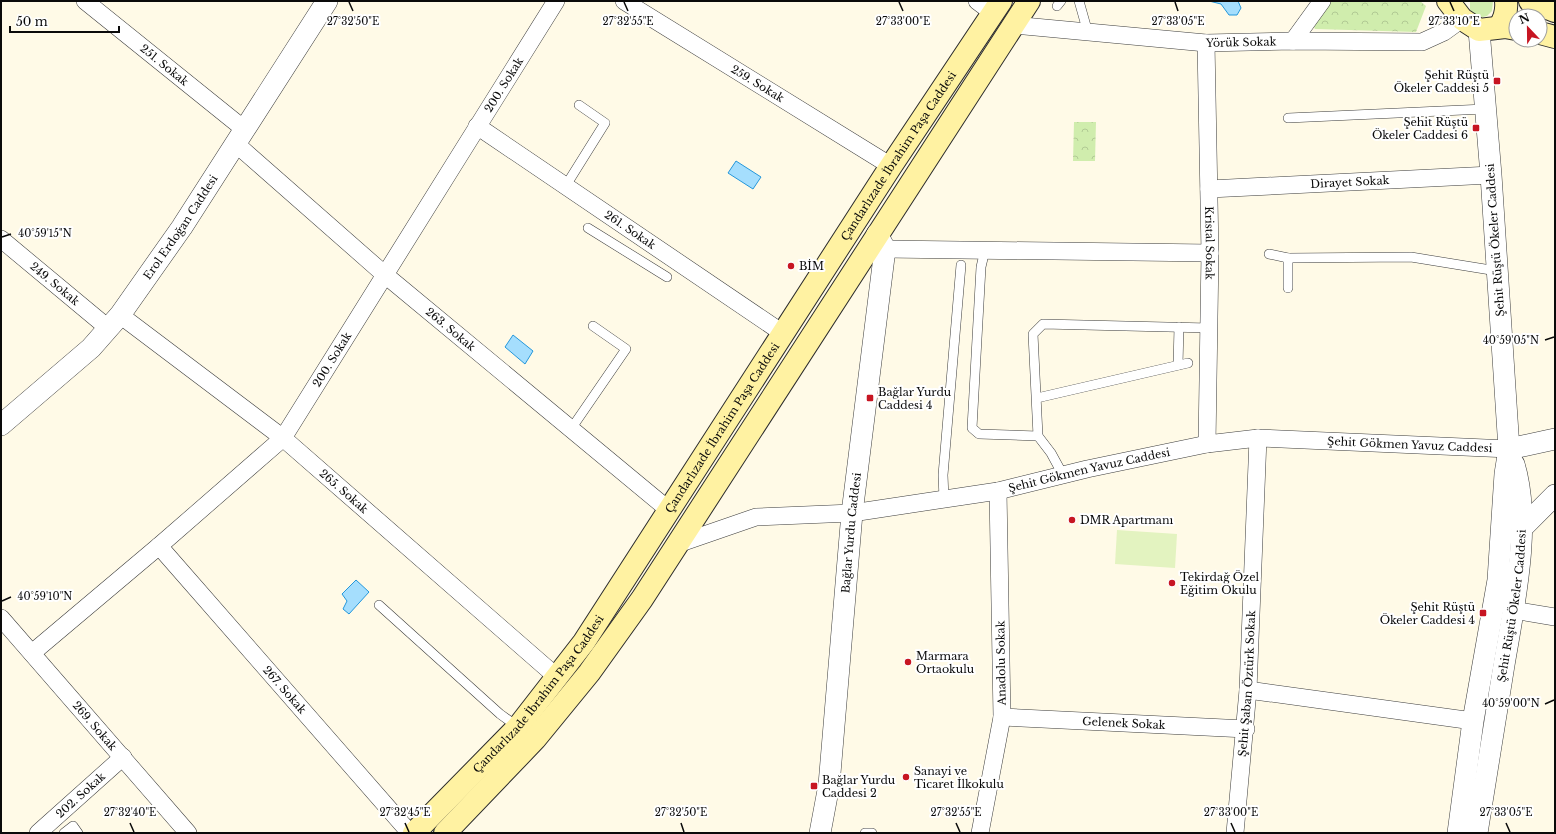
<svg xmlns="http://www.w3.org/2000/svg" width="1556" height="834" viewBox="0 0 1556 834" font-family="'Libre Baskerville',serif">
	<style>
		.grass { fill: #d0edad }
		.park { fill: url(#park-crowns) }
		.pitch { fill: #e3f3c0 }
		.water { fill: #a5defd; stroke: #2497db }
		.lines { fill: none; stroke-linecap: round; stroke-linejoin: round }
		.service-casing { stroke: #3d3d3d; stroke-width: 10 }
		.minor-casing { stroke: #3d3d3d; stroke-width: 18 }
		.tertiary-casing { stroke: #3d3d3d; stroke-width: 22 }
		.secondary-casing { stroke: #2c2c2c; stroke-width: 24 }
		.service { stroke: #fff; stroke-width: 9 }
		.minor { stroke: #fff; stroke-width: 17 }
		.tertiary { stroke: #fff; stroke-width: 21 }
		.secondary { stroke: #fff2a2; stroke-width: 22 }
		.ticks { fill: none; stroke: #0a0a0a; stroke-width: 1.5 }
		.poi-dot { fill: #c71522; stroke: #fff; stroke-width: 1.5 }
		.labels { text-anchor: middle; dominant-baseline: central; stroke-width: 4; stroke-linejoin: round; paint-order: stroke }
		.street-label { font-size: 11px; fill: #0a0a0a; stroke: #fff }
		.poi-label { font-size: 11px; fill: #0a0a0a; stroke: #fff; text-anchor: start }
		.ticks-label { font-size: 10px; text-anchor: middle; fill: #0a0a0a; stroke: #fff; stroke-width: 4; stroke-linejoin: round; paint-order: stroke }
	</style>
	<defs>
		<pattern id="park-crowns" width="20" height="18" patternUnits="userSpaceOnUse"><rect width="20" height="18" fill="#d0edad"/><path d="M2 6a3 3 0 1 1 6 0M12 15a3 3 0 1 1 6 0" fill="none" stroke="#b1ca94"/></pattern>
	</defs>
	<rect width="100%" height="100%" fill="#fffae7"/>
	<path class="grass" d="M1470 1H1493L1492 11 1487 16 1479 18 1470 10Z"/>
	<g class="park">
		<path d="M1331 1H1420L1426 6 1416 32 1315 29 1314 27Z"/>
		<path d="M1074 122H1096L1095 161H1073Z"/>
	</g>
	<path class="pitch" d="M1117 530 1177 534 1175 568 1115 564Z"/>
	<g class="water">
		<path d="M1209 1H1238L1241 8 1237 15H1229L1221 4Z"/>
		<path d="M736 161 761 177 753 189 728 173Z"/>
		<path d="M513 335 533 351 525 364 505 347Z"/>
		<path d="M356 580 369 592 349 614 343 609 347 601 342 594Z"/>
	</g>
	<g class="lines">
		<defs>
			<g id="service">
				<path d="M1079 1 1088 33"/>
				<path d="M1057 6 1061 1"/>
				<path d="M1288 118 1485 109"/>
				<path d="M565 187 605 123 579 105"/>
				<path d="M588 228 667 277"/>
				<path d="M985 250 981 267 972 428 979 434 1038 436"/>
				<path d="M1269 254 1288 258 1411 257 1497 271"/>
				<path d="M1288 288V258"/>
				<path d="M1178 365 1179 327"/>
				<path d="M1037 398 1188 363"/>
				<path d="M571 429 626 349 593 326"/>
				<path d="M1063 475 1051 453 1038 436 1033 334 1043 324 1209 328"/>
				<path d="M944 499 943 475 961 265"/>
				<path d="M379 605 500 714 518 727"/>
				<path d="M64 833 73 826 78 833"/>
				<path d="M865 833H872"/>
			</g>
			<g id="minor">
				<path id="s1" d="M85 1 244 129"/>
				<path id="s2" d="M624 1 891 166"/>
				<path d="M977 1 993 13"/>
				<path id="s3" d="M1014 25 1206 43 1293 41 1422 42 1444 32 1462 19"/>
				<path d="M1293 41 1322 1"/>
				<path id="s4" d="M1206 43 1210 253 1207 444"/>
				<path id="s5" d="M477 126 784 334"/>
				<path id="s6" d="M235 143 384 274 670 511"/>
				<path id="s7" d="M1209 189 1491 175"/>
				<path id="s8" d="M1 239 108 328"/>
				<path d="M885 249 1210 253"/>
				<path id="s9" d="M120 315 283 438 558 678"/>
				<path id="s10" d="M675 545 756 517 852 513 998 491 1087 469 1207 444 1258 438 1509 449"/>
				<path id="s11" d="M159 546 410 833"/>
				<path d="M1513 610 1555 617"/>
				<path id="s12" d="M1 618 188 833"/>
				<path id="s13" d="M32 653 159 546 283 438 556 1"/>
				<path d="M1248 690 1473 721"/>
				<path id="s14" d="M1002 717 1246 729"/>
				<path id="s15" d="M38 833 123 757"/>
				<path d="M980 833 1002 717 998 491"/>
				<path id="s16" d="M1235 833 1248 690 1258 438"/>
			</g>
			<g id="tertiary">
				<path id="s17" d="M1 425 91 348 120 315 182 227 327 1"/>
				<path d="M1509 449 1555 439"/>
				<path d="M1523 527 1555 495"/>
				<path id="s18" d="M820 833 829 785 852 513 885 249 877 234"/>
				<path d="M1458 833 1473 721 1498 580 1505 474 1509 449 1491 175 1479 30"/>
				<path id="s19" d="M1477 833C1486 777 1495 721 1504 665 1514 605 1532 523 1514 464"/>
			</g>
			<g id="secondary">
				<path d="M1448 1 1462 19 1479 30 1505 27 1516 29"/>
				<path d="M1530 1 1555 11"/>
				<path d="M1499 27C1505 19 1507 11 1506 1"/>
				<path d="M1540 33 1555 37"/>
				<path id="s20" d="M414 833 518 727 584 642 891 166 1001 1"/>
				<path d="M445 833 535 739 589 673 642 599 1029 1"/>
			</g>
		</defs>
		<use href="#service" class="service-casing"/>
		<use href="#minor" class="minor-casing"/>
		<use href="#tertiary" class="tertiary-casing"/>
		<use href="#secondary" class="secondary-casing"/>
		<use href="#service" class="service"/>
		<use href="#minor" class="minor"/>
		<use href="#tertiary" class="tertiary"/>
		<use href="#secondary" class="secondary"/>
	</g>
	<path class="ticks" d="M349 2 353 11M624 2 628 11M899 2 903 11M1175 2 1178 11M1450 2 1454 11M2 237 11 234M1545 340 1554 337M2 601 11 597M1545 704 1554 700M130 823 134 832M405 823 409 832M681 823 684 832M956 823 960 832M1231 823 1235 832M1506 823 1510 832"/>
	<g class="poi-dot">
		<rect x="1493" y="77" width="8" height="8" rx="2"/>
		<rect x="1472" y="124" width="8" height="8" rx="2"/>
		<circle cx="791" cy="266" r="4"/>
		<rect x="866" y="394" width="8" height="8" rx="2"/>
		<circle cx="1072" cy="520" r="4"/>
		<circle cx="1172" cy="583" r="4"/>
		<rect x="1479" y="609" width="8" height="8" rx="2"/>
		<circle cx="908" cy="662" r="4"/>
		<circle cx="906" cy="777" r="4"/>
		<rect x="810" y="782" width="8" height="8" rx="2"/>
	</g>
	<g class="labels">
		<g class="street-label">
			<text stroke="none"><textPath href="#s3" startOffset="228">Yörük Sokak</textPath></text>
			<text stroke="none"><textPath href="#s1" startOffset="102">251. Sokak</textPath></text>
			<text stroke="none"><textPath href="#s2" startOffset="157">259. Sokak</textPath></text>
			<text stroke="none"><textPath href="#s13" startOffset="747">200. Sokak</textPath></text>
			<text stroke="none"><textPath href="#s20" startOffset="835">Çandarlızade İbrahim Paşa Caddesi</textPath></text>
			<text stroke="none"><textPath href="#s7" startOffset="141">Dirayet Sokak</textPath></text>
			<text stroke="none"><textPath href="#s17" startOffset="269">Erol Erdoğan Caddesi</textPath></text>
			<text stroke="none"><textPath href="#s5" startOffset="185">261. Sokak</textPath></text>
			<text transform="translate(1495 240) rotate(-94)">Şehit Rüştü Ökeler Caddesi</text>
			<text stroke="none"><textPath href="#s4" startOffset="200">Kristal Sokak</textPath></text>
			<text stroke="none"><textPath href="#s8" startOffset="70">249. Sokak</textPath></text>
			<text stroke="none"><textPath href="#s6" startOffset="285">263. Sokak</textPath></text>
			<text stroke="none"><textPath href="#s13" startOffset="423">200. Sokak</textPath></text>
			<text stroke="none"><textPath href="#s20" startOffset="511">Çandarlızade İbrahim Paşa Caddesi</textPath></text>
			<text stroke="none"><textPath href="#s10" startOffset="747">Şehit Gökmen Yavuz Caddesi</textPath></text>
			<text stroke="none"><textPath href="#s10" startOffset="423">Şehit Gökmen Yavuz Caddesi</textPath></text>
			<text stroke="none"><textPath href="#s9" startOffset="285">265. Sokak</textPath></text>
			<text stroke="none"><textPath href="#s18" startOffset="302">Bağlar Yurdu Caddesi</textPath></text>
			<text stroke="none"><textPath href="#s19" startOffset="230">Şehit Rüştü Ökeler Caddesi</textPath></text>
			<text transform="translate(1001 663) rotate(-91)">Anadolu Sokak</text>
			<text stroke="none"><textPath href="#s16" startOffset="150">Şehit Şaban Öztürk Sokak</textPath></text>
			<text stroke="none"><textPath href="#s11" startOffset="191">267. Sokak</textPath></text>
			<text stroke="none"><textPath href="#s20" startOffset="187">Çandarlızade İbrahim Paşa Caddesi</textPath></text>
			<text stroke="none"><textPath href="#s14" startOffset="122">Gelenek Sokak</textPath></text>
			<text stroke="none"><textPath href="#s12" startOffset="143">269. Sokak</textPath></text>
			<text stroke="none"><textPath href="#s15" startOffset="57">202. Sokak</textPath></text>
		</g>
		<g class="poi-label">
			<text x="1489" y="75" text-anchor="end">Şehit Rüştü<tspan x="1489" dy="13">Ökeler Caddesi 5</tspan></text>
			<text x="1468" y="122" text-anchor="end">Şehit Rüştü<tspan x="1468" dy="13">Ökeler Caddesi 6</tspan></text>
			<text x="799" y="266">BİM</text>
			<text x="878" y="392">Bağlar Yurdu<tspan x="878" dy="13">Caddesi 4</tspan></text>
			<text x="1080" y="520">DMR Apartmanı</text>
			<text x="1180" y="577">Tekirdağ Özel<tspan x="1180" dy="13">Eğitim Okulu</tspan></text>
			<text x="1475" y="607" text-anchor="end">Şehit Rüştü<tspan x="1475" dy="13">Ökeler Caddesi 4</tspan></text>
			<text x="916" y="656">Marmara<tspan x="916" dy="13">Ortaokulu</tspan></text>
			<text x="914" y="771">Sanayi ve<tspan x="914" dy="13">Ticaret İlkokulu</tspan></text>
			<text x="822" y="780">Bağlar Yurdu<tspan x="822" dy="13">Caddesi 2</tspan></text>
		</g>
	</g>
	<g class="ticks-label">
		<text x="353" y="25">27°32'50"E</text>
		<text x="628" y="25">27°32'55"E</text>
		<text x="903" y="25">27°33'00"E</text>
		<text x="1178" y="25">27°33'05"E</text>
		<text x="1454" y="25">27°33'10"E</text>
		<text x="45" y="237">40°59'15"N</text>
		<text x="1511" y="344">40°59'05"N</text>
		<text x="45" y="600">40°59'10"N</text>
		<text x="1511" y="707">40°59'00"N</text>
		<text x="130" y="816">27°32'40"E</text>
		<text x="405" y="816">27°32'45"E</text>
		<text x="681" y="816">27°32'50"E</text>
		<text x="956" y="816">27°32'55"E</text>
		<text x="1231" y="816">27°33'00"E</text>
		<text x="1506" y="816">27°33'05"E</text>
	</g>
	<rect width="1556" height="834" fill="none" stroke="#0a0a0a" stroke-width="4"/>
	<g transform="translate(1528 28) rotate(338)"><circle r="19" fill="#ffffff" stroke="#9d9d9d"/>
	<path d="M0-3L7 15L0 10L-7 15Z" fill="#c71522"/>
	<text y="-6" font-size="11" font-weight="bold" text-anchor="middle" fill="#0a0a0a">N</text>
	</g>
	<path d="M10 26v6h109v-6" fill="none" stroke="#0a0a0a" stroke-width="2"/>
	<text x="16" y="26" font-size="12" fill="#0a0a0a" stroke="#ffffff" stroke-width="3" paint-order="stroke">50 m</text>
</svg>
